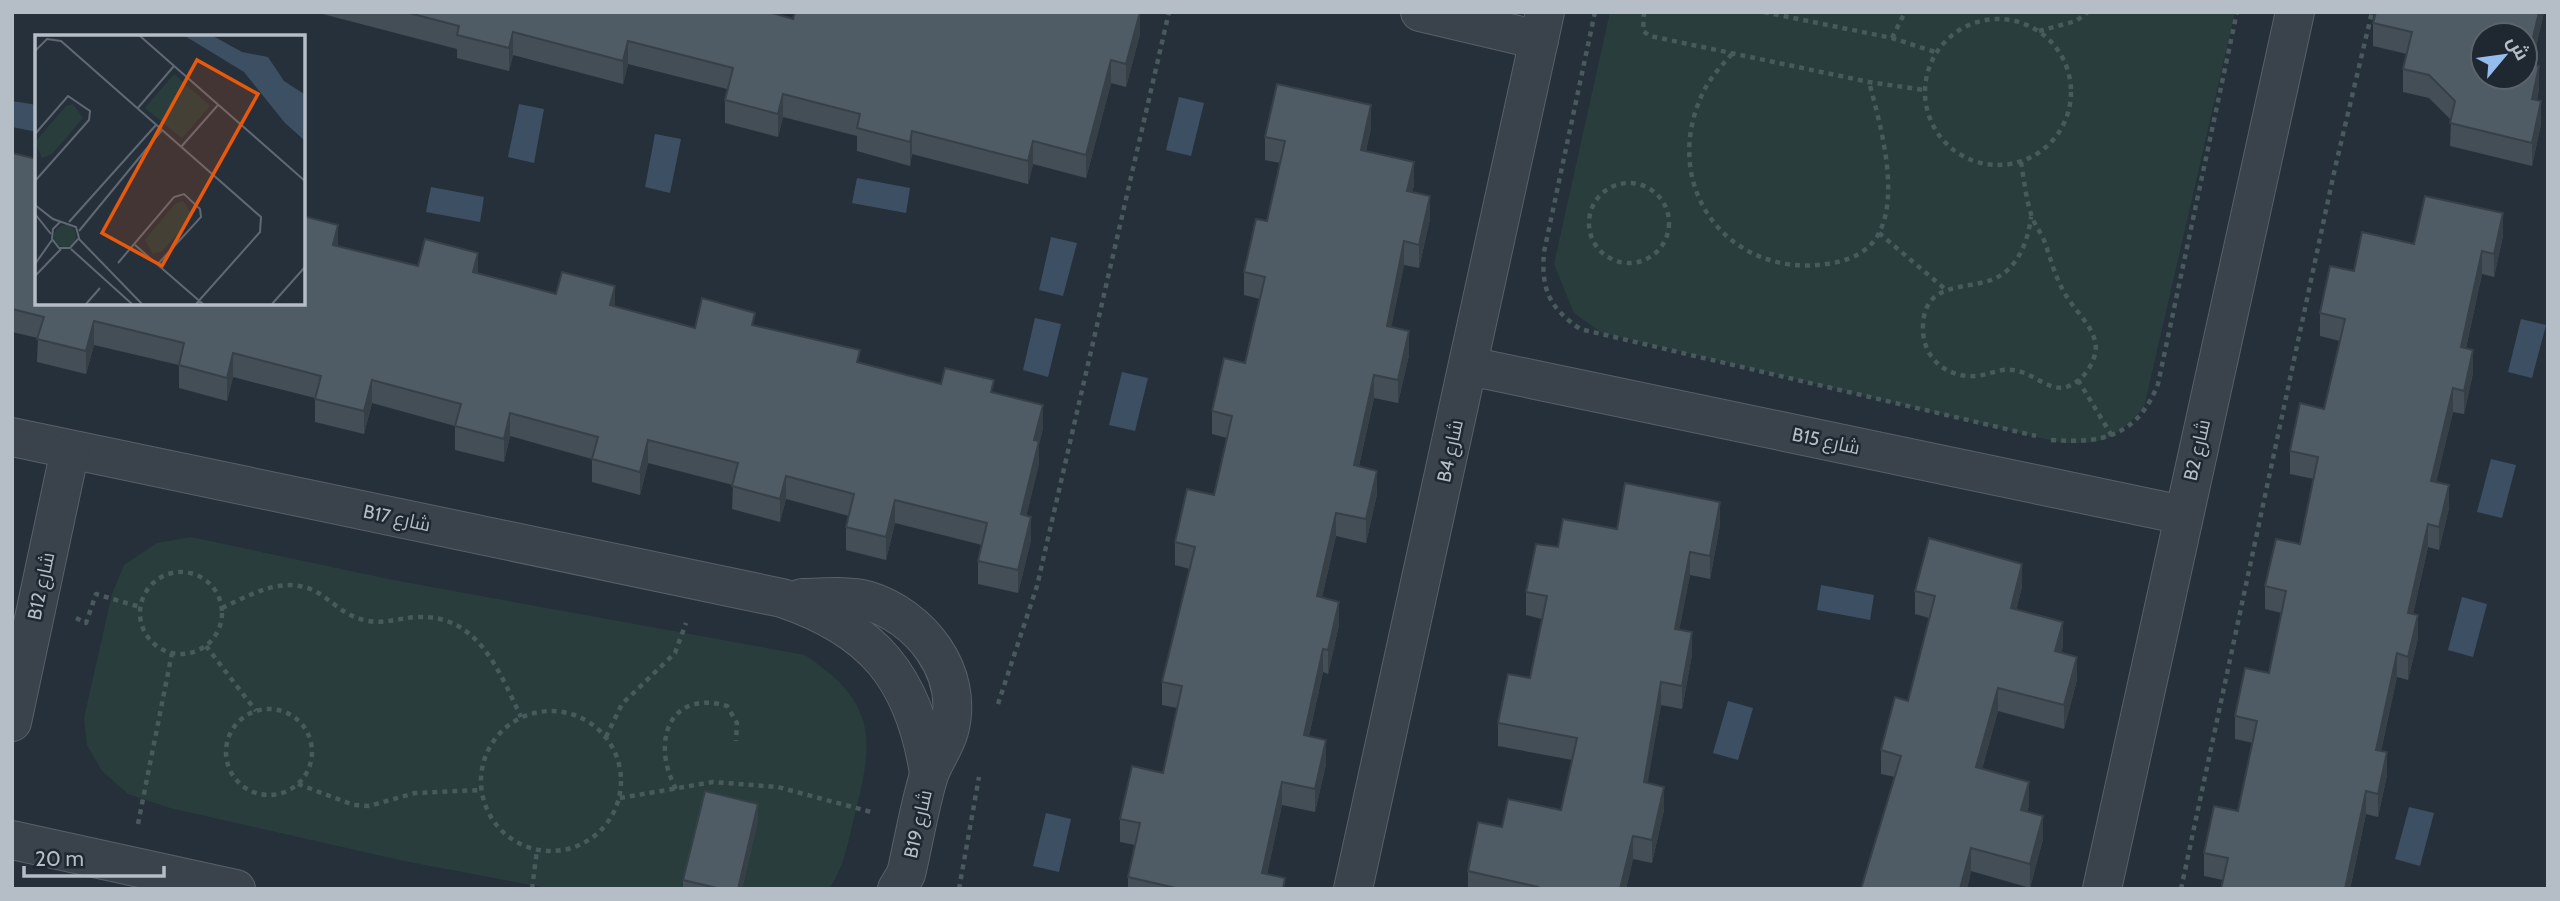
<svg xmlns="http://www.w3.org/2000/svg" width="2560" height="901" viewBox="0 0 2560 901" font-family="Cabin,Cairo,sans-serif">
	<style>
		.green { fill: #293d3d }
		.water { fill: #3d4f62 }
		.lines { fill: none; stroke-linecap: round; stroke-linejoin: round }
		.minor-casing { stroke: #586069; stroke-width: 40 }
		.path { stroke: #485a5b; stroke-width: 4.5; stroke-dasharray: 5 5; stroke-linecap: butt }
		.minor { stroke: #3a424b; stroke-width: 38 }
		.wall { fill: #444e57 }
		.shaded-wall { fill: #374047 }
		.building { fill: #4f5b65; stroke: #374047; stroke-width: 2; fill-rule: evenodd }
		.labels { text-anchor: middle; dominant-baseline: central; stroke-width: 5; stroke-linejoin: round; paint-order: stroke }
		.street-label { font-size: 19px; fill: #b5bdc6; stroke: #1f2730 }
		.inset-road { fill: none; stroke: #5f6873; stroke-width: 2 }
		.view { fill: #e8590c; fill-opacity: 0.15; stroke: #e8590c; stroke-width: 3.5 }
		.inset-edge { fill: none; stroke: #b5bdc6; stroke-width: 3.5 }
	</style>
	<rect width="100%" height="100%" fill="#26303b"/>
	<g class="green">
		<path d="M1610 12H2235L2144 407C2114 440 2106 444 2062 443L1602 333 1574 313 1554 264Z"/>
		<path d="M191 537 393 580 805 655C878 704 874 739 854 818 848 843 844 867 829 889H552L404 861 170 808 128 794 102 771 87 745 84 718 112 594 124 565 157 543Z"/>
	</g>
	<g class="water">
		<path d="M1179 97 1204 103 1191 156 1166 150Z"/>
		<path d="M12 101 37 105V132L12 127Z"/>
		<path d="M519 104 544 109 534 163 508 157Z"/>
		<path d="M655 134 681 139 670 193 645 187Z"/>
		<path d="M857 178 910 188 906 213 852 203Z"/>
		<path d="M431 187 484 197 480 222 426 212Z"/>
		<path d="M1051 237 1077 243 1063 296 1039 290Z"/>
		<path d="M1035 318 1061 324 1048 377 1023 370Z"/>
		<path d="M2521 319 2546 325 2532 378 2508 372Z"/>
		<path d="M1122 372 1148 378 1135 431 1109 425Z"/>
		<path d="M2491 459 2516 465 2502 518 2477 512Z"/>
		<path d="M1821 585 1874 595 1870 620 1817 610Z"/>
		<path d="M2462 597 2487 604 2473 657 2448 650Z"/>
		<path d="M1728 701 1753 708 1738 760 1713 753Z"/>
		<path d="M2409 807 2434 813 2420 866 2395 859Z"/>
		<path d="M1046 813 1071 819 1059 872 1033 866Z"/>
	</g>
	<g class="lines">
		<defs>
			<g id="minor">
				<path d="M1420 12 1539 40"/>
				<path d="M1469 366 2183 515"/>
				<path d="M12 437 782 598C874 629 914 678 929 773"/>
				<path d="M802 598C822 598 847 595 866 600 920 616 965 672 949 731 945 746 934 760 929 775 919 807 914 841 906 874L897 889"/>
				<path d="M12 722 70 450"/>
				<path d="M12 840 236 889"/>
				<path d="M1353 889 1545 12"/>
				<path d="M2102 889 2295 12"/>
			</g>
		</defs>
		<use href="#minor" class="minor-casing"/>
		<g class="path">
			<path d="M1595 12 1544 252C1541 290 1549 307 1580 329L2036 436"/>
			<path d="M1644 12 1643 31 1650 36 1869 82 1924 90"/>
			<path d="M1764 12 1892 38 1935 52"/>
			<circle cx="1998" cy="92" r="73"/>
			<path d="M2039 31 2076 21 2088 12"/>
			<path d="M1892 38 1905 12"/>
			<path d="M1732 54C1720 67 1708 80 1701 97 1661 188 1728 278 1827 264 1848 261 1869 253 1879 233 1900 193 1880 123 1869 82"/>
			<path d="M2021 162C2024 180 2026 198 2031 214 2034 225 2042 233 2045 243 2051 260 2055 276 2064 292 2073 309 2090 322 2095 341 2098 352 2092 366 2084 375 2056 405 2040 373 2013 370 2001 368 1989 375 1976 376 1946 378 1921 357 1923 325 1925 282 1963 290 1991 280 2017 271 2028 242 2031 217"/>
			<circle cx="1629" cy="223" r="40"/>
			<path d="M1879 233 1945 289"/>
			<path d="M2078 380 2112 436"/>
			<path d="M2051 440C2104 444 2138 435 2158 384L2237 12"/>
			<circle cx="181" cy="613" r="41"/>
			<path d="M222 608C254 593 289 572 323 596 337 606 347 616 364 620 383 625 398 618 417 617 478 614 499 671 521 717"/>
			<path d="M76 618 86 623 96 594 140 607"/>
			<path d="M206 646 256 711"/>
			<path d="M998 704 1037 586 1169 12"/>
			<circle cx="269" cy="752" r="43"/>
			<circle cx="551" cy="781" r="70"/>
			<path d="M606 737 622 704 675 653 686 623"/>
			<path d="M298 784 354 805 369 806 415 793 481 790"/>
			<path d="M676 789C651 743 668 689 727 706L737 723 736 741"/>
			<path d="M620 798 713 782 778 787 875 813"/>
			<path d="M138 824 172 653"/>
			<path d="M532 889 537 850"/>
			<path d="M959 889 979 777"/>
			<path d="M2181 889 2335 168 2372 12"/>
		</g>
		<use href="#minor" class="minor"/>
	</g>
	<g class="wall">
		<path d="M315 12H769L793 19 1140 34 1126 87 1111 83 1086 178 1033 164 1028 184 912 154 910 166 857 151V136L783 117 778 137 725 123V100L727 89 628 64 623 84 513 55 509 71 457 58V49Z"/>
		<path d="M2544 12 2532 64 2539 89 2537 100 2541 124 2532 166 2450 146 2451 120 2429 98 2403 92V69L2407 54 2373 46V23Z"/>
		<path d="M1371 128 1366 151 1414 185 1412 192 1430 219 1419 268 1404 265 1391 327 1409 355 1398 403 1374 398 1359 466 1377 494 1366 543 1336 536 1322 597 1339 625 1328 674 1323 672 1309 736 1326 764 1315 812 1282 805 1267 874 1285 889H1128V877L1135 845 1120 842V819L1163 773 1177 708 1162 705V682L1190 569 1175 565V542L1214 495 1227 438 1212 434V411L1245 363 1260 299 1244 295V272L1267 221 1280 163 1265 160V137Z"/>
		<path d="M12 153 37 303 338 247 418 266 478 274 556 294 615 307 695 328 755 325 860 363 941 384 994 393 1043 428 1039 444V464L1026 516 1031 540 1018 593 978 584V561L982 545 895 523 886 560 846 550V527L849 516 786 499 780 522 732 509 733 485 648 463 640 495 592 482V459L510 436 504 462 455 450V426L372 403 364 434 315 422V398L233 377 227 401 179 388V365L94 345 86 374 37 362 38 338 12 332Z"/>
		<path d="M2503 236 2494 277 2482 274 2466 348 2473 373 2464 414 2453 412 2436 482 2449 508 2439 550 2428 547 2413 614 2418 638 2408 680 2397 677 2381 751 2387 775 2378 817 2366 814 2350 889H2221L2223 880 2204 876V853L2238 811 2253 743 2235 739V716L2269 673 2282 613 2265 609V586L2300 544 2314 479 2290 474V451L2324 409 2340 341 2320 336V313L2354 271 2414 244Z"/>
		<path d="M1720 525 1710 579 1690 575 1679 630 1692 655 1682 709 1661 705 1647 783 1664 810 1652 863 1633 859 1626 889H1468V871L1502 827 1561 810 1572 760 1498 746V723L1530 678 1542 619 1526 615V592L1558 547 1617 529Z"/>
		<path d="M2022 587 2016 610 2063 646 2061 652 2077 680 2064 729 1998 711 1982 769 2029 805 2027 812 2043 839 2030 888 1971 871 1967 889H1861L1895 777 1881 774V750L1908 701 1929 618 1915 614V591Z"/>
		<path d="M758 820 742 889H683V880Z"/>
	</g>
	<g class="shaded-wall">
		<path d="M1140 12V34L1126 87V64Z"/>
		<path d="M2539 12H2544L2527 86V63Z"/>
		<path d="M513 32V55L509 71V48Z"/>
		<path d="M628 41V64L623 84V61Z"/>
		<path d="M1111 60V83L1086 178V155Z"/>
		<path d="M2539 66V89L2532 122V99Z"/>
		<path d="M783 94V117L778 137V114Z"/>
		<path d="M2541 101V124L2532 166V143Z"/>
		<path d="M1371 105V128L1361 173V150Z"/>
		<path d="M912 131V154L910 166V142Z"/>
		<path d="M1033 141V164L1028 184V161Z"/>
		<path d="M1414 162V185L1407 214V191Z"/>
		<path d="M1430 196V219L1419 268V245Z"/>
		<path d="M2503 213V236L2494 277V254Z"/>
		<path d="M338 225V248L333 245Z"/>
		<path d="M1404 241V265L1387 349V326Z"/>
		<path d="M2482 251V274L2461 370V347Z"/>
		<path d="M478 253V276L473 272Z"/>
		<path d="M615 286V309L610 305Z"/>
		<path d="M94 321V345L86 374V351Z"/>
		<path d="M1409 331V355L1398 403V380Z"/>
		<path d="M2473 350V373L2464 414V391Z"/>
		<path d="M233 353V377L227 401V378Z"/>
		<path d="M1374 375V398L1354 488V465Z"/>
		<path d="M372 380V403L364 434V411Z"/>
		<path d="M2453 388V412L2431 504V481Z"/>
		<path d="M1043 405V428L1039 444V464L1021 538V514L1034 440Z"/>
		<path d="M510 413V436L504 462V439Z"/>
		<path d="M648 440V463L640 495V472Z"/>
		<path d="M1377 471V494L1366 543V519Z"/>
		<path d="M786 476V499L780 522V499Z"/>
		<path d="M2449 485V508L2439 550V527Z"/>
		<path d="M895 500V523L886 560V537Z"/>
		<path d="M1720 502V525L1710 579V556Z"/>
		<path d="M1336 513V536L1317 619V596Z"/>
		<path d="M1031 517V540L1018 593V570Z"/>
		<path d="M2428 524V547L2408 636V613Z"/>
		<path d="M1690 552V575L1675 652V629Z"/>
		<path d="M2022 564V587L2011 632V608Z"/>
		<path d="M1339 602V625L1328 674V650Z"/>
		<path d="M2418 615V638L2408 680V657Z"/>
		<path d="M2063 622V646L2055 674V651Z"/>
		<path d="M1692 632V655L1682 709V686Z"/>
		<path d="M1323 649V672L1304 758V735Z"/>
		<path d="M2397 653V677L2376 773V750Z"/>
		<path d="M2077 657V680L2064 729V705Z"/>
		<path d="M1661 682V705L1644 805V782Z"/>
		<path d="M1998 688V711L1976 791V767Z"/>
		<path d="M1326 740V764L1315 812V789Z"/>
		<path d="M2387 752V775L2378 817V794Z"/>
		<path d="M1282 782V805L1264 889 1262 873Z"/>
		<path d="M2029 782V805L2021 833V810Z"/>
		<path d="M1664 787V810L1652 863V840Z"/>
		<path d="M2366 791V814L2350 889H2345Z"/>
		<path d="M758 804V820L742 889H738Z"/>
		<path d="M2043 816V839L2030 888V864Z"/>
		<path d="M1633 836V859L1626 889H1620Z"/>
		<path d="M1971 848V871L1967 889H1960Z"/>
	</g>
	<g class="building">
		<path d="M405 12H769L793 19 795 12H1140L1126 64 1111 60 1086 155 1033 141 1028 161 912 131 910 142 857 128 860 114 783 94 778 114 725 100 733 68 628 41 623 61 513 32 509 48 457 35 459 26Z"/>
		<path d="M2376 12H2539L2527 63 2539 66 2532 99 2541 101 2532 143 2450 123 2455 101 2429 75 2403 69 2412 32 2373 23ZM2483 35H2525V77H2483Z"/>
		<path d="M1277 84 1371 105 1361 150 1414 162 1407 191 1430 196 1419 245 1404 241 1387 326 1409 331 1398 380 1374 375 1354 465 1377 471 1366 519 1336 513 1317 596 1339 602 1328 650 1323 649 1304 735 1326 740 1315 789 1282 782 1262 873 1285 878 1283 889H1180L1128 877 1140 823 1120 819 1132 766 1163 773 1182 686 1162 682 1195 547 1175 542 1187 489 1214 495 1232 416 1212 411 1224 358 1245 363 1265 277 1244 272 1256 219 1267 221 1285 141 1265 137Z"/>
		<path d="M12 153 37 159V303H303V216L338 225 333 245 418 266 425 239 478 253 473 272 556 294 562 272 615 286 610 305 695 328 702 298 755 313 752 325 860 350 857 362 941 384 945 368 994 380 991 392 1043 405 1034 440 1039 441 1021 514 1031 517 1018 570 978 561 987 523 895 500 886 537 846 527 854 494 786 476 780 499 732 486 738 463 648 440 640 472 592 459 598 437 510 413 504 439 455 426 461 404 372 380 364 411 315 399 321 376 233 353 227 378 179 365 184 343 94 321 86 351 37 339 44 317 12 309Z"/>
		<path d="M2425 196 2503 213 2494 254 2482 251 2461 347 2473 350 2464 391 2453 388 2431 481 2449 485 2439 527 2428 524 2408 613 2418 615 2408 657 2397 653 2376 750 2387 752 2378 794 2366 791 2345 889H2221L2228 858 2204 853 2214 806 2238 811 2257 721 2235 716 2245 668 2269 673 2286 591 2265 586 2276 539 2300 544 2318 457 2290 451 2300 403 2324 409 2345 319 2320 313 2330 266 2354 271 2362 232 2414 244Z"/>
		<path d="M1625 483 1720 502 1710 556 1690 552 1675 629 1692 632 1682 686 1661 682 1644 782 1664 787 1652 840 1633 836 1620 889H1537L1538 887 1468 871 1478 822 1502 827 1508 799 1561 810 1577 738 1498 723 1508 674 1530 678 1547 596 1526 592 1536 544 1558 547 1563 519 1617 529Z"/>
		<path d="M1929 538 2022 564 2011 608 2063 622 2055 651 2077 657 2064 705 1998 688 1976 767 2029 782 2021 810 2043 816 2030 864 1971 848 1960 889H1861L1901 756 1881 750 1895 697 1908 701 1935 596 1915 591Z"/>
		<path d="M705 791 758 804 738 889H721L683 880Z"/>
	</g>
	<g class="labels">
		<g class="street-label">
			<text transform="translate(1826 441) rotate(12)">B15 شارع</text>
			<text transform="translate(2197 450) rotate(-77)">B2 شارع</text>
			<text transform="translate(1450 451) rotate(-78)">B4 شارع</text>
			<text transform="translate(397 518) rotate(12)">B17 شارع</text>
			<text transform="translate(41 586) rotate(-78)">B12 شارع</text>
			<text transform="translate(918 824) rotate(-77)">B19 شارع</text>
		</g>
	</g>
	<g transform="translate(35 35)">
		<rect width="270" height="270" fill="#26303b"/>
		<path d="M139 39 175 71 147 103 110 73ZM38 69 48 83 17 119 7 123 0 107 31 71ZM148 166 158 181 127 216 118 219 110 205 141 168ZM19 201a11 11 0 1 1 22 0a11 11 0 1 1-22 0Z" fill="#293d3d"/>
		<path d="M150 1H178L207 17 233 22 249 46 269 59V105L250 88 209 37Z" fill="#3d4f62"/>
		<path class="inset-road" d="M105 1 270 146M0 16 12 4 26 6 226 182 225 197 161 269M102 74 139 31M0 99 33 61 55 76 54 85 0 146M146 112 183 70M0 170 18 184 41 192 44 203 35 213H24L17 204 18 194 25 187M0 179 16 199M34 187 121 90M44 196 127 95M44 204 107 269M100 210 168 269M36 214 97 269M83 228 139 162 149 159 165 174 166 182 122 230M0 229 17 205M0 241 26 214M51 269 65 253M237 269 270 232"/>
		<path class="view" d="M162 25 223 59 127 231 67 198Z"/>
		<rect width="270" height="270" class="inset-edge"/>
	</g>
	<rect width="2560" height="901" fill="none" stroke="#b5bdc6" stroke-width="28"/>
	<g transform="translate(2504 56) rotate(61)"><circle r="33" fill="#1f2730" stroke="#5b636c" stroke-width="2"/>
	<path d="M0-5L12 26L0 18L-12 26Z" fill="#94bded"/>
	<text y="-10" font-size="19" font-weight="bold" text-anchor="middle" fill="#b5bdc6">ش</text>
	</g>
	<path d="M24 866v10h140v-10" fill="none" stroke="#b5bdc6" stroke-width="3.5"/>
	<text x="35" y="866" font-size="21" fill="#b5bdc6" stroke="#1f2730" stroke-width="5" paint-order="stroke">20 m</text>
</svg>
